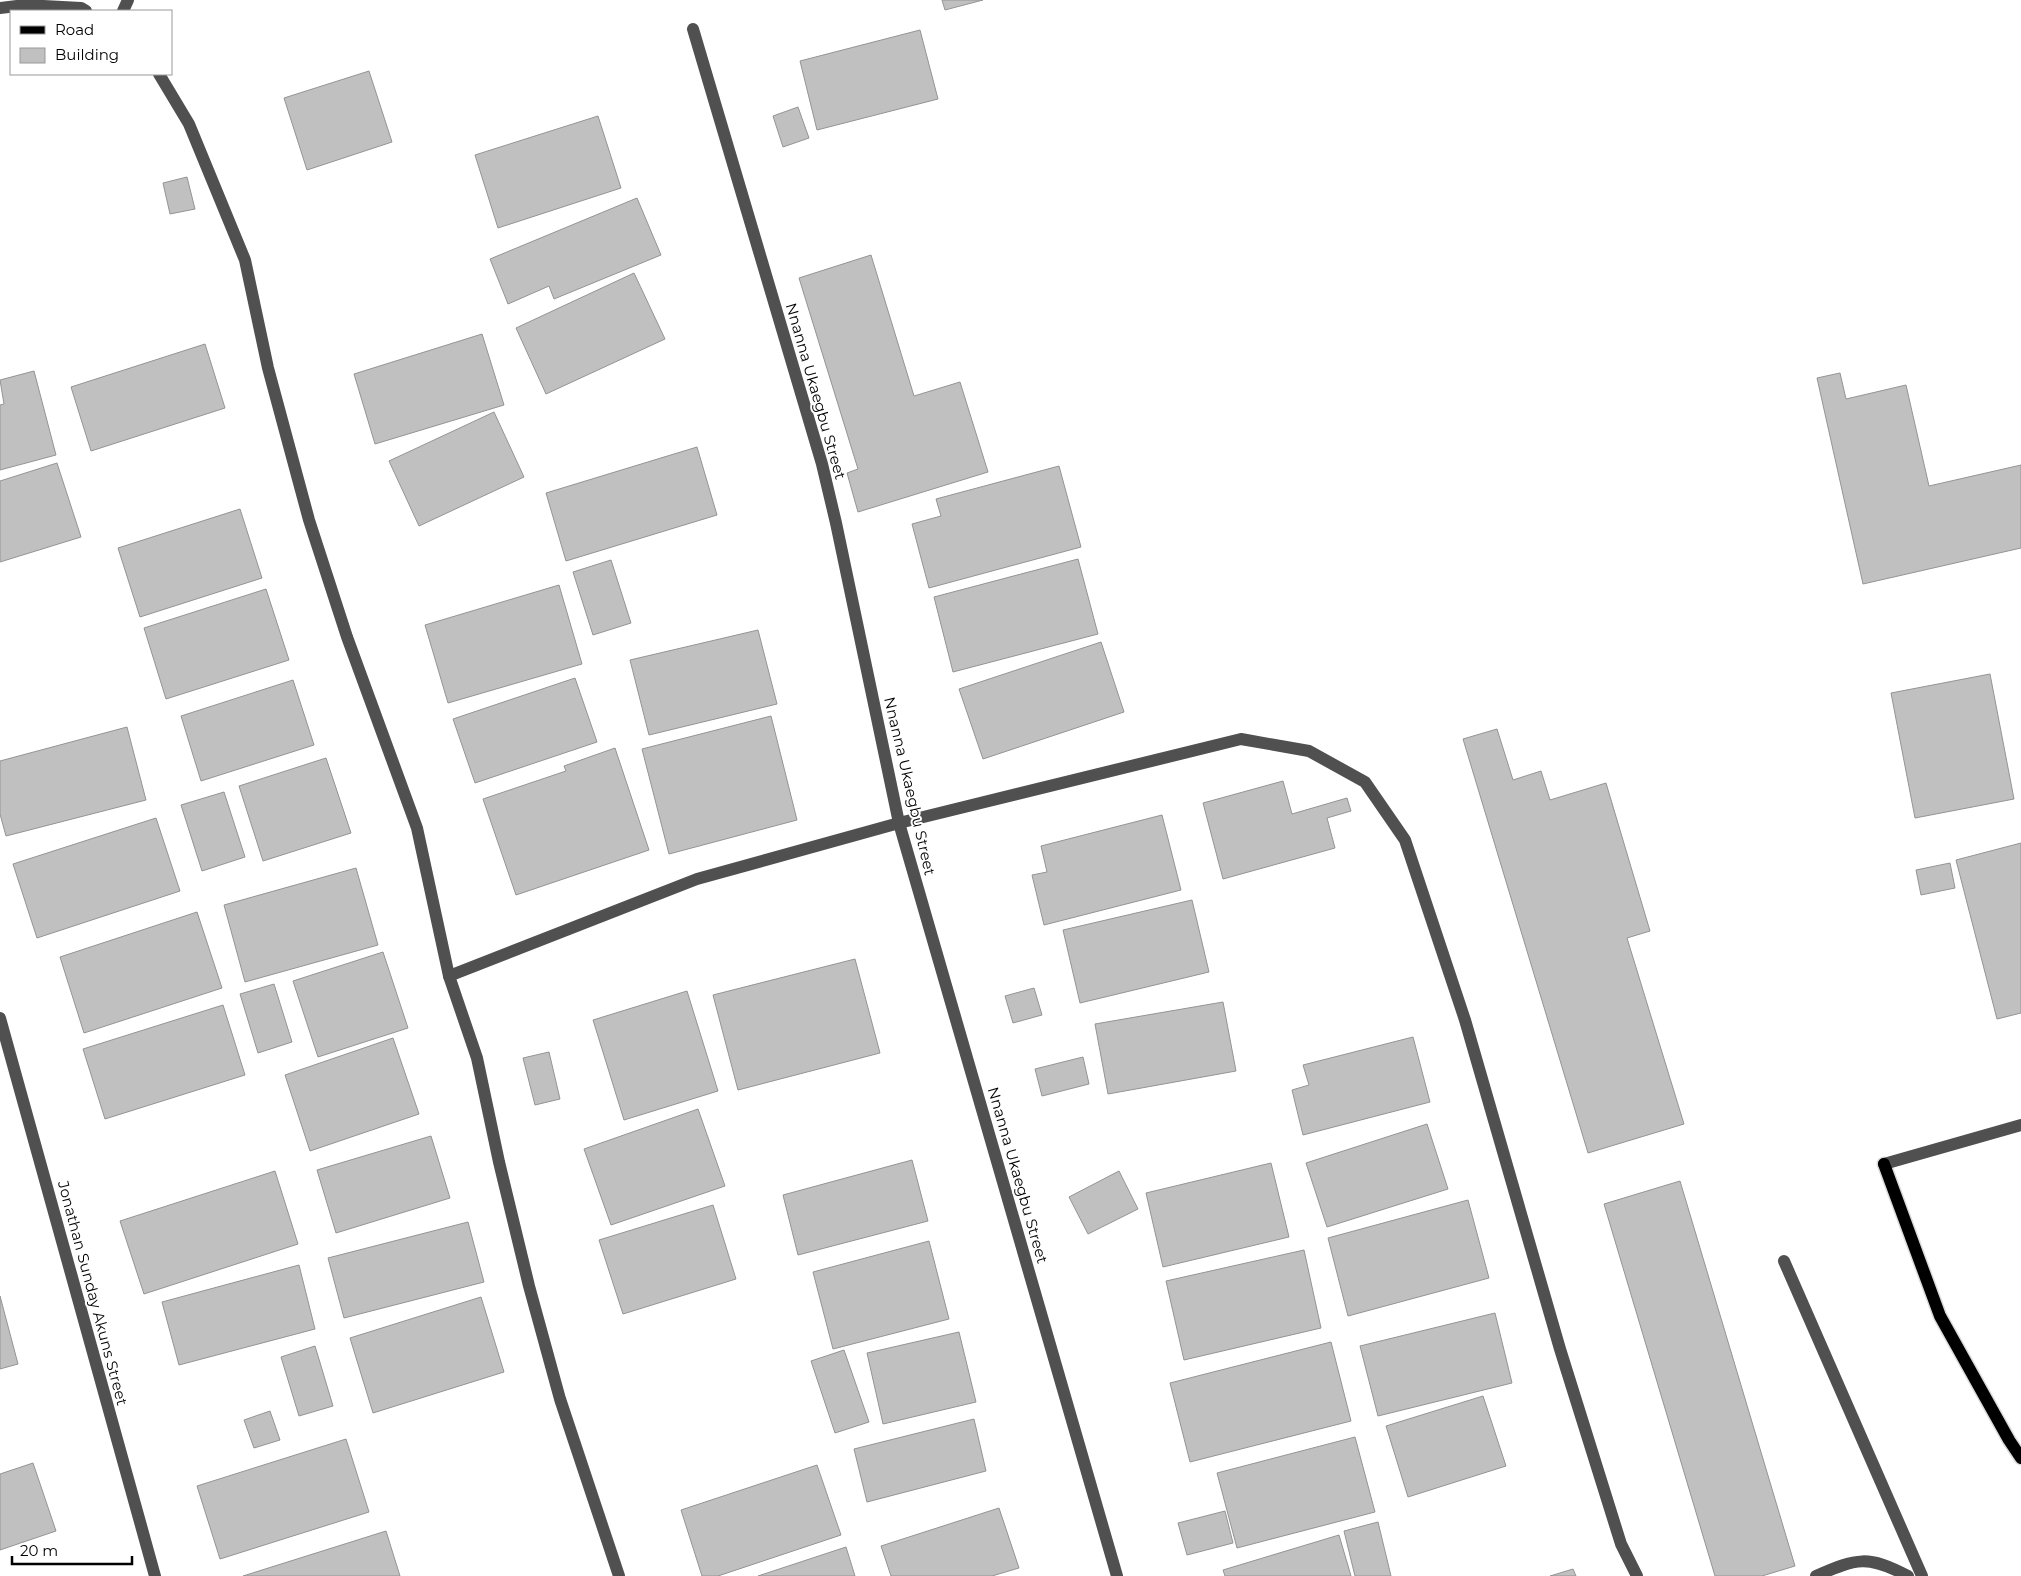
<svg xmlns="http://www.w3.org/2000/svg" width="2021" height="1576" viewBox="0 0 2021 1576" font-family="Montserrat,sans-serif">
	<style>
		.building { fill: #c0c0c0; stroke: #949494 }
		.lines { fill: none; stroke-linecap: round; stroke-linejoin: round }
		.major-casing { stroke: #dbdbdb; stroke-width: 15 }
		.minor { stroke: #505050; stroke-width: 12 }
		.major { stroke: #000; stroke-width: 12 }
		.labels { text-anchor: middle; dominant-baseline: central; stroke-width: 4; stroke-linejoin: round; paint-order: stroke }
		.street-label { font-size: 15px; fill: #000; stroke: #fff }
	</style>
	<rect width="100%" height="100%" fill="#fff"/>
	<g class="building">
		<path d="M942 0H983L945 10Z"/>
		<path d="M920 30 938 99 817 130 800 61Z"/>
		<path d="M369 71 392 142 307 170 284 98Z"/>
		<path d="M798 107 809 138 783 147 773 116Z"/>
		<path d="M598 116 621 188 498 228 475 155Z"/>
		<path d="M187 177 195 209 170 214 163 183Z"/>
		<path d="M637 198 661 255 554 299 549 286 508 304 490 259Z"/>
		<path d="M871 255 914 396 960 382 988 472 858 512 847 473 858 469 799 278Z"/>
		<path d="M634 273 665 339 546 394 516 328Z"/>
		<path d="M482 334 504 405 375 444 354 374Z"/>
		<path d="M205 344 225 408 91 451 71 387Z"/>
		<path d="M34 371 56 455 0 470V405L4 404 0 380Z"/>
		<path d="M1840 373 1846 399 1906 385 1929 486 2021 465V548L1863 584 1817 378Z"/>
		<path d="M494 412 524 477 419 526 389 461Z"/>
		<path d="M697 447 717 515 566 561 546 493Z"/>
		<path d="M57 463 81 537 0 562V481Z"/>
		<path d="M1059 466 1081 547 929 588 912 524 941 516 936 499Z"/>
		<path d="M240 509 262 578 140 617 118 548Z"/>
		<path d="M1078 559 1098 634 953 672 934 597Z"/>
		<path d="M611 560 631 623 593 635 573 572Z"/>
		<path d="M559 585 582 664 448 703 425 625Z"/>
		<path d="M266 589 289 660 166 699 144 628Z"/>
		<path d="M758 630 777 704 649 735 630 660Z"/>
		<path d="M1101 642 1124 712 983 759 959 689Z"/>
		<path d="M1990 674 2014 799 1915 818 1891 693Z"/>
		<path d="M575 678 597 742 475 783 453 719Z"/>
		<path d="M293 680 314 745 201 781 181 716Z"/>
		<path d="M771 716 797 820 669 854 642 749Z"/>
		<path d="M127 727 146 800 6 836 0 814V761Z"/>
		<path d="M1497 729 1513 780 1541 771 1550 800 1606 783 1650 931 1627 938 1684 1124 1588 1153 1463 739Z"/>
		<path d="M615 748 649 850 516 895 483 799 566 771 564 766Z"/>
		<path d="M326 758 351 833 263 861 239 786Z"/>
		<path d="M1283 781 1292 814 1347 798 1351 811 1327 818 1335 848 1223 879 1203 803Z"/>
		<path d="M224 792 245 857 202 871 181 805Z"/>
		<path d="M1162 815 1181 890 1044 925 1032 875 1047 872 1041 846Z"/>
		<path d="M156 818 180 891 37 938 13 864Z"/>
		<path d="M2021 843V1013L1997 1019 1956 860Z"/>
		<path d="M1950 863 1955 888 1921 895 1916 870Z"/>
		<path d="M356 868 378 945 245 982 224 905Z"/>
		<path d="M1192 900 1209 972 1080 1003 1063 930Z"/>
		<path d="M197 912 222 988 84 1033 60 957Z"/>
		<path d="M383 952 408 1028 318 1057 293 981Z"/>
		<path d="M855 959 880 1053 738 1090 713 995Z"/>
		<path d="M274 984 292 1042 258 1053 240 994Z"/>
		<path d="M1034 988 1042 1015 1013 1023 1005 996Z"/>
		<path d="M687 991 718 1091 624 1120 593 1020Z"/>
		<path d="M1223 1002 1236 1071 1108 1094 1095 1024Z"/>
		<path d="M223 1005 245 1075 105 1119 83 1049Z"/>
		<path d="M1413 1037 1430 1102 1303 1135 1292 1090 1309 1085 1303 1065Z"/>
		<path d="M393 1038 419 1114 310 1151 285 1075Z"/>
		<path d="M549 1052 560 1099 535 1105 523 1058Z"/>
		<path d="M1083 1057 1089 1084 1042 1096 1035 1069Z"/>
		<path d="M698 1109 725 1186 611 1225 584 1149Z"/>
		<path d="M1427 1124 1448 1189 1327 1227 1306 1163Z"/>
		<path d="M431 1136 450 1198 336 1233 317 1170Z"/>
		<path d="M912 1160 928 1221 798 1255 783 1195Z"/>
		<path d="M1271 1163 1289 1237 1163 1267 1146 1193Z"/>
		<path d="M275 1171 298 1244 144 1294 120 1221Z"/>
		<path d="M1119 1171 1138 1209 1088 1234 1069 1197Z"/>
		<path d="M1680 1181 1795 1566 1762 1576H1715L1604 1204Z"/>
		<path d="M1468 1200 1489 1278 1348 1316 1328 1238Z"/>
		<path d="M713 1205 736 1279 623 1314 599 1240Z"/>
		<path d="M468 1222 484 1282 344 1318 328 1258Z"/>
		<path d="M929 1241 949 1319 833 1349 813 1272Z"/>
		<path d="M1304 1250 1321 1328 1184 1360 1166 1281Z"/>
		<path d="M299 1265 315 1329 179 1365 162 1302Z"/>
		<path d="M0 1296 18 1364 0 1369Z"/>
		<path d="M481 1297 504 1372 373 1413 350 1338Z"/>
		<path d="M1495 1313 1512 1383 1378 1416 1360 1346Z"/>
		<path d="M959 1332 976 1402 883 1424 867 1353Z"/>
		<path d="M1331 1342 1351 1421 1190 1462 1170 1383Z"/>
		<path d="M315 1346 333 1406 299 1416 281 1357Z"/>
		<path d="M844 1350 869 1422 835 1433 811 1361Z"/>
		<path d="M1483 1396 1506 1466 1408 1497 1386 1426Z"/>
		<path d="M270 1411 280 1440 254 1448 244 1420Z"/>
		<path d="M974 1419 986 1471 867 1502 854 1449Z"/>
		<path d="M1355 1437 1375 1512 1237 1548 1217 1473Z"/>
		<path d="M346 1439 369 1512 220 1559 197 1486Z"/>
		<path d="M33 1463 56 1531 0 1550V1474Z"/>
		<path d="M817 1465 841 1535 718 1576H702L681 1510Z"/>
		<path d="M999 1508 1019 1568 992 1576H891L881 1546Z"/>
		<path d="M1225 1511 1233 1543 1187 1555 1178 1523Z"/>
		<path d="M1378 1522 1391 1576H1355L1344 1531Z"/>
		<path d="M386 1531 400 1576H243Z"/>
		<path d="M1339 1535 1351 1576H1225L1223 1570Z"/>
		<path d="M846 1547 855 1576H758Z"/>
		<path d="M1573 1569 1576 1576H1550Z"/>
	</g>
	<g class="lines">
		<defs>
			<path id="major" d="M1884 1164 1940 1316 2009 1440 2021 1458"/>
		</defs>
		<use href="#major" class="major-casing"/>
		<g class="minor">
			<path d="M0 8 25 5 81 8 86 11"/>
			<path d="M123 11 128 0"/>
			<path d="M693 29 822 464 836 523 899 823 1117 1576"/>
			<path d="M159 74 189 124 245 260 268 368 309 520 347 637 417 828 449 976 477 1058 499 1162 529 1286 560 1399 619 1576"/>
			<path d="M449 976 697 879 899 823 1241 739 1309 751 1365 782 1405 840 1465 1020 1560 1349 1621 1544 1637 1576"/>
			<path d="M0 1018 155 1576"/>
			<path d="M1884 1164 2021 1125"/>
			<path d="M1784 1261 1922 1576"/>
			<path d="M1816 1576C1857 1558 1868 1555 1908 1576"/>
		</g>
		<use href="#major" class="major"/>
	</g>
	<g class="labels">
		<g class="street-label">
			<text transform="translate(816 391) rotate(74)">Nnanna Ukaegbu Street</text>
			<text transform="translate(910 786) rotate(77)">Nnanna Ukaegbu Street</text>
			<text transform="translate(1018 1175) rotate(74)">Nnanna Ukaegbu Street</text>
			<text transform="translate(93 1293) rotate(75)">Jonathan Sunday Akuns Street</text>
		</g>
	</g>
	<rect x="10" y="10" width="162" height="65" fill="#ffffff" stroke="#999999"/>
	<rect x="20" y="26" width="25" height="8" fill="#000000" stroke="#999999"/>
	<text x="55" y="35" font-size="15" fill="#000000">Road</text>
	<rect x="20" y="48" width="25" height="15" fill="#c0c0c0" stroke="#999999"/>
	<text x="55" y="60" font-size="15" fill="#000000">Building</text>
	<path d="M12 1556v8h120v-8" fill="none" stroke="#000000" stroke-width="2.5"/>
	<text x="20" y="1556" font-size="15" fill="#000000" stroke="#ffffff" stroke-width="4" paint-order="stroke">20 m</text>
</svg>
